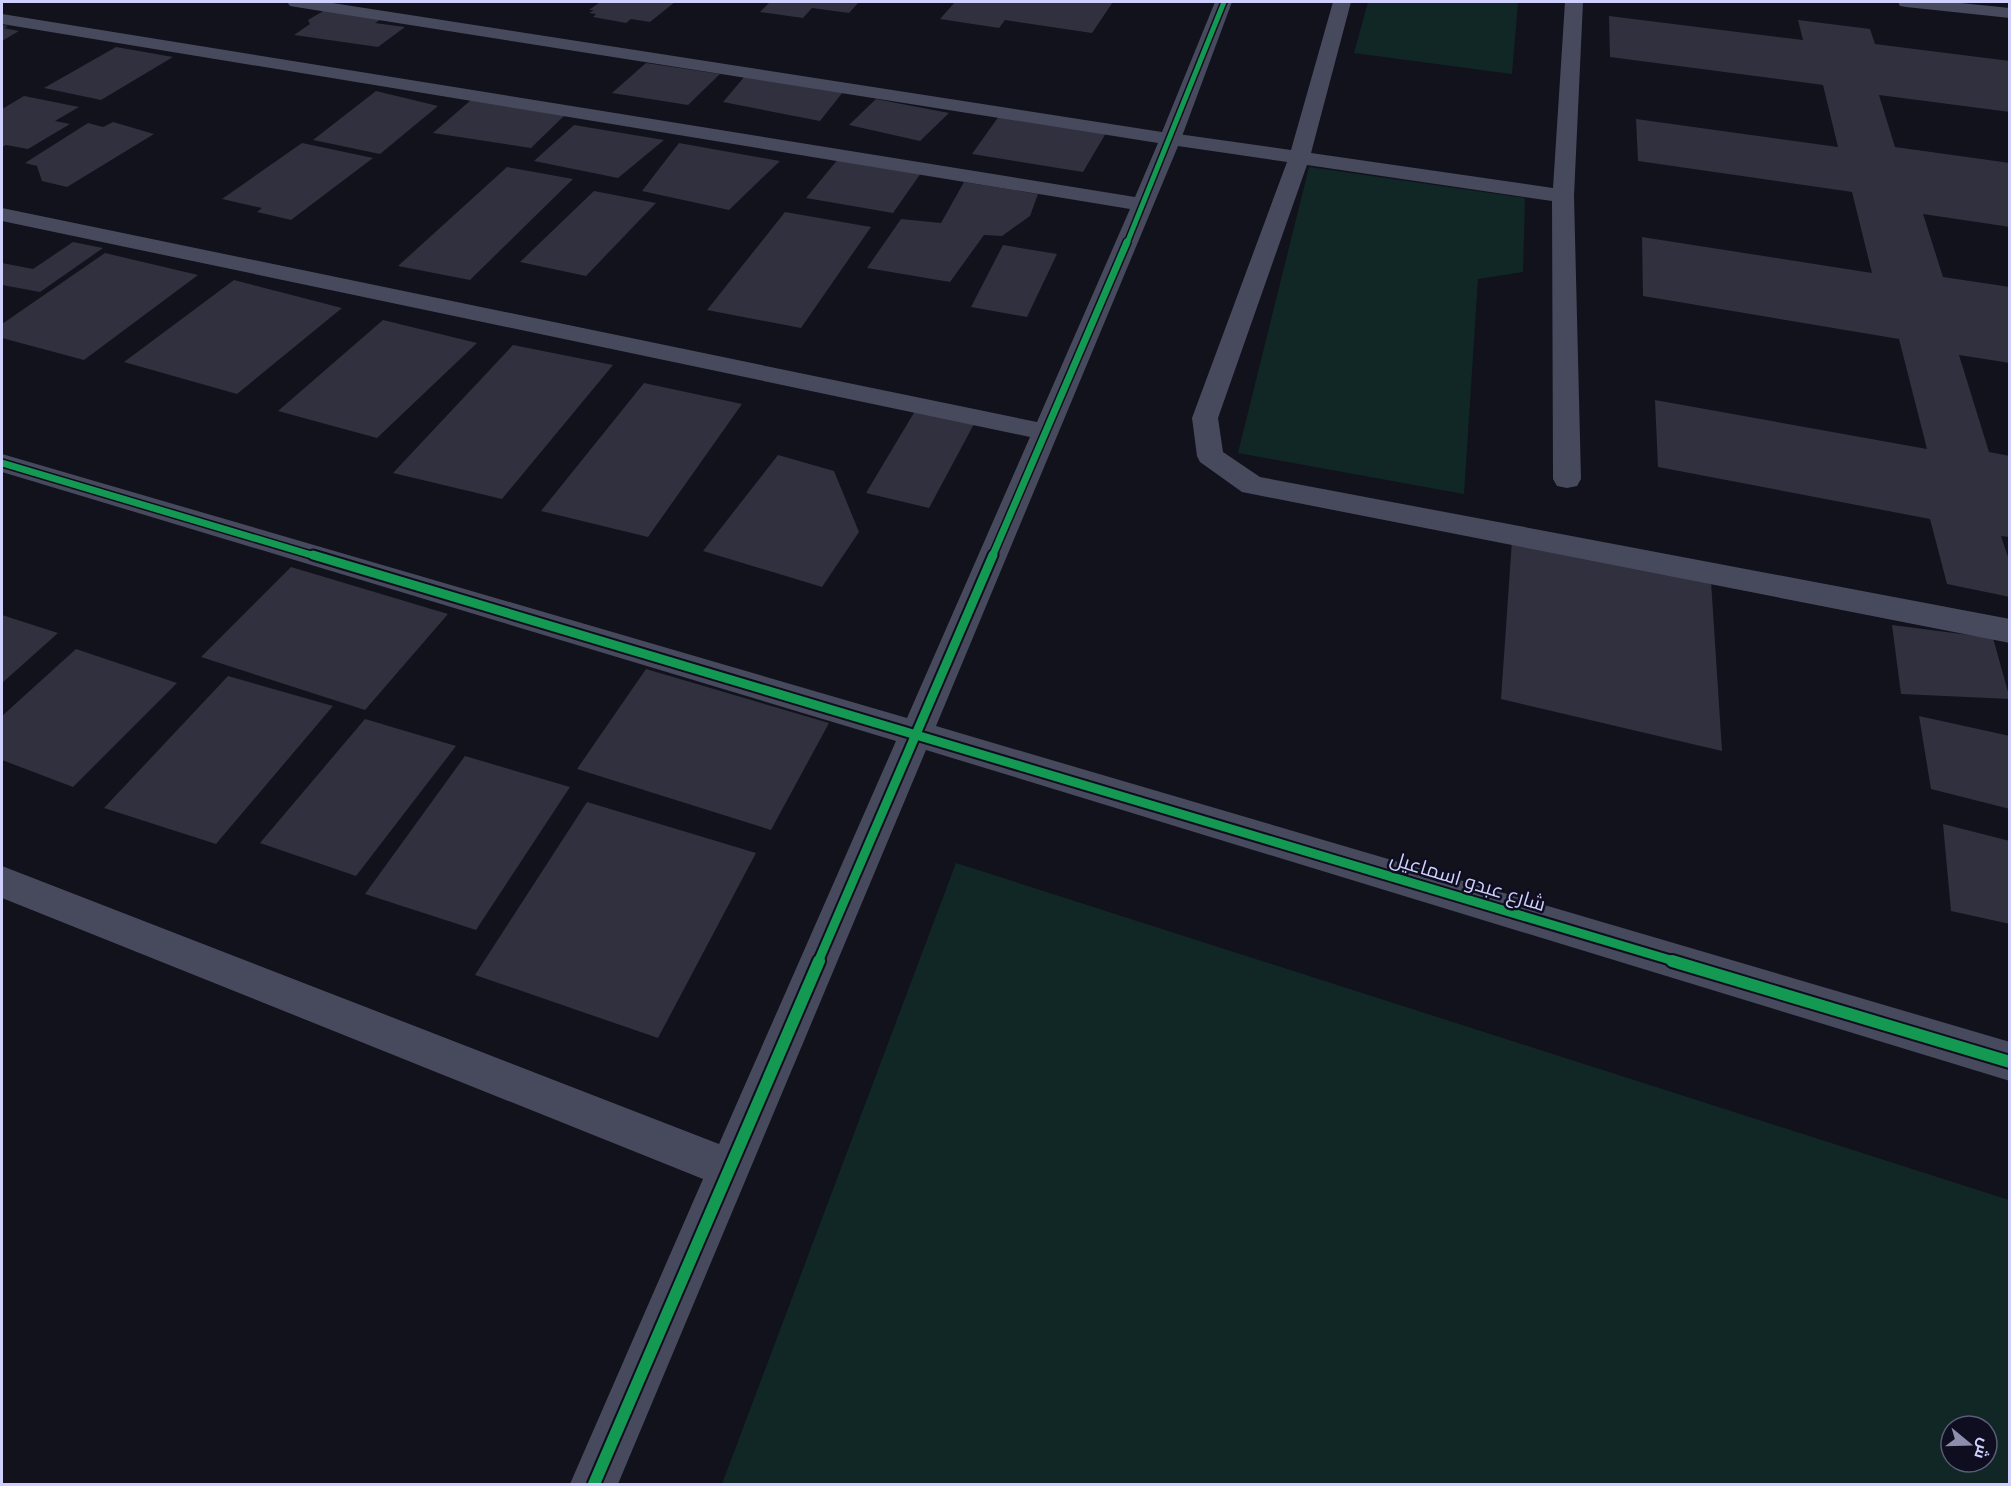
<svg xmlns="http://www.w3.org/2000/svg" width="2011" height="1486" viewBox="0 0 2011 1486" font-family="'Space Grotesk',Cairo,sans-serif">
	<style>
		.green { fill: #112725; fill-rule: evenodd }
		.building { fill: #30303e }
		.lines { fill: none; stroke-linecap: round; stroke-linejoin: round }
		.service { fill: #47495d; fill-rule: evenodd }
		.minor { fill: #47495d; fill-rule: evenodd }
		.cycleway-far3-casing { stroke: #0e0e20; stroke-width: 8 }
		.cycleway-far2-casing { stroke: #0e0e20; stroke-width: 10 }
		.cycleway-far1-casing { stroke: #0e0e20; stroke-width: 13 }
		.cycleway-casing { stroke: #0e0e20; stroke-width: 16 }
		.cycleway-far3 { stroke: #139951; stroke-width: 5 }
		.cycleway-far2 { stroke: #139951; stroke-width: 7 }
		.cycleway-far1 { stroke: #139951; stroke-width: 9 }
		.cycleway { stroke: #139951; stroke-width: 12 }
		.labels { text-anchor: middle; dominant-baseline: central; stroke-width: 5; stroke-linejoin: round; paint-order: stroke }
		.street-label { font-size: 20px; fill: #cfd0fd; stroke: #0e0e20 }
	</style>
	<rect width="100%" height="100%" fill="#12121c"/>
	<g class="green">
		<path d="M1368 2H1518L1512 74 1354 53Z"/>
		<path d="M1309 167 1525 198 1523 272 1478 279 1464 494 1238 453Z"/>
		<path d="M956 863 2009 1200V1484H722ZM1951 1426H1987V1462H1951Z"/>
	</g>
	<g class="building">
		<path d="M600 2H675L650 22 631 19 626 23 593 17 596 14 589 13 594 10H589Z"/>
		<path d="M770 2H859L849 13 812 8 803 18 760 12Z"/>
		<path d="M955 2H1113L1092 33 1005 20 999 28 940 19Z"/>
		<path d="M325 10 383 18 375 23 405 27 378 47 294 35 310 24 308 20Z"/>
		<path d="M1609 16 1803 40 1798 20 1870 29 1875 44 2010 61V112L1879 95 1895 147 2010 163V227L1923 214 1943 277 2010 287V363L1959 355 1989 452 2010 456V537L2001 536 2010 563V597L1947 584 1930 519 1658 467 1655 400 1927 449 1899 339 1643 296 1642 237 1872 273 1852 192 1638 161 1636 119 1838 147 1823 85 1610 57Z"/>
		<path d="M2 25 8 26 4 28 19 31 2 41Z"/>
		<path d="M116 47 173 57 101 100 44 88Z"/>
		<path d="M646 63 720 74 688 105 612 93Z"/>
		<path d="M745 76 843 92 820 121 723 102Z"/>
		<path d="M376 91 438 106 380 154 313 140Z"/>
		<path d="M24 96 79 107 55 121 70 124 28 149 6 145 2 147V109Z"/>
		<path d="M876 99 949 113 920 141 849 125Z"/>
		<path d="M471 100 566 114 531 148 433 133Z"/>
		<path d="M999 116 1106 133 1083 172 972 154Z"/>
		<path d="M113 122 154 134 67 187 42 181 37 166 25 163 88 123 103 127Z"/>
		<path d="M574 125 664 140 618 178 534 161Z"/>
		<path d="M302 143 373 158 291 220 257 212 262 208 222 199Z"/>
		<path d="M679 143 780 161 729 210 642 191Z"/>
		<path d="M839 158 921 173 893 213 806 198Z"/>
		<path d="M507 167 573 179 470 280 398 266Z"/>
		<path d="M964 182 1038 194 1030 216 1002 236 984 235 950 282 867 268 901 219 941 223Z"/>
		<path d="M594 191 656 203 586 276 520 262Z"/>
		<path d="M785 212 871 227 801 328 707 310Z"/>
		<path d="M73 242 103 248 40 292 2 285V263L33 269Z"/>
		<path d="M1003 245 1057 254 1027 317 971 307Z"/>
		<path d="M105 253 198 275 84 360 2 338V324Z"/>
		<path d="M234 280 342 308 237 394 124 362Z"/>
		<path d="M383 320 477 343 377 438 278 411Z"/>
		<path d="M513 345 613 365 502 499 393 473Z"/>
		<path d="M644 383 742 404 648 537 541 511Z"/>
		<path d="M915 411 974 424 929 508 866 493Z"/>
		<path d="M778 455 834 471 859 532 822 587 703 551Z"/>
		<path d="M1512 540 1711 581 1722 751 1501 699Z"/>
		<path d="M291 567 448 614 365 710 201 657Z"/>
		<path d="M2 615 58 633 2 683Z"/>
		<path d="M1892 625 1993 638 2010 699 1901 694Z"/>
		<path d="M76 649 177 683 73 787 2 760V716Z"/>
		<path d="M646 669 829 723 771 830 577 769Z"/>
		<path d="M228 676 333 706 216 844 104 808Z"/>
		<path d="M1919 716 2010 736V809L1931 789Z"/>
		<path d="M365 719 456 746 356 876 260 843Z"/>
		<path d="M465 756 570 787 476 930 365 894Z"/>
		<path d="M587 802 756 853 658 1038 475 975Z"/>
		<path d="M1943 824 2010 841V924L1951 911Z"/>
	</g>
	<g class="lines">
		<path class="service" d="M1333 2H1351L1311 153 1553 188 1565 2H1583L1574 196 1581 479 1577 486 1567 488 1557 486 1553 479 1552 201 1307 165 1218 418 1223 452 1260 477 2010 619V643L1252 494 1242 492 1200 462 1197 456 1192 418 1287 162 1171 145 1164 143 1161 139 1164 135 1171 133 1291 150Z"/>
		<g class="minor">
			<path d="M287 2H326L1162 132 1215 2H1232L1181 139 936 726 2010 1042V1081L926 750 618 1484H570L703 1179 2 898V866L719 1144 896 741 2 472V454L907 718 1030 437 2 221V208L1037 422 1130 209 2 24V14L1135 197 1158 143 296 7 290 6Z"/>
			<path d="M1898 2H1951L2010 8V18L1906 7 1900 6Z"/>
		</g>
		<defs>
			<path id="cycleway-far3" d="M1127 243 1224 2"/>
			<g id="cycleway-far2">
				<path d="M2 463 318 557"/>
				<path d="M992 557 1127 242"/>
			</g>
			<g id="cycleway-far1">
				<path d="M313 555 1677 962"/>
				<path d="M818 962 993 555"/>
			</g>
			<g id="cycleway">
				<path d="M1672 961 2010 1062"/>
				<path d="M594 1484 819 961"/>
			</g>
		</defs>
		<use href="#cycleway-far3" class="cycleway-far3-casing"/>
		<use href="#cycleway-far2" class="cycleway-far2-casing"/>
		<use href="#cycleway-far1" class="cycleway-far1-casing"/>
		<use href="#cycleway" class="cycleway-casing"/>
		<use href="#cycleway-far3" class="cycleway-far3"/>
		<use href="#cycleway-far2" class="cycleway-far2"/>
		<use href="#cycleway-far1" class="cycleway-far1"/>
		<use href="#cycleway" class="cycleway"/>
	</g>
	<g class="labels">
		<g class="street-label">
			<text transform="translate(1468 881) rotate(17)">شارع عبدو اسماعيل</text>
		</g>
	</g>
	<rect width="2011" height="1486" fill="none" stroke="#cfd0fd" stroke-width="6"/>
	<g transform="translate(1969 1444) rotate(109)"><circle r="28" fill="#0e0e20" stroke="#5b5c78" stroke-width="1.5"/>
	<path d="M0-4.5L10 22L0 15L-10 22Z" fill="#8d8eae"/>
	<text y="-9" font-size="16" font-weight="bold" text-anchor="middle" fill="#cfd0fd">ش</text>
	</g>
</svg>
